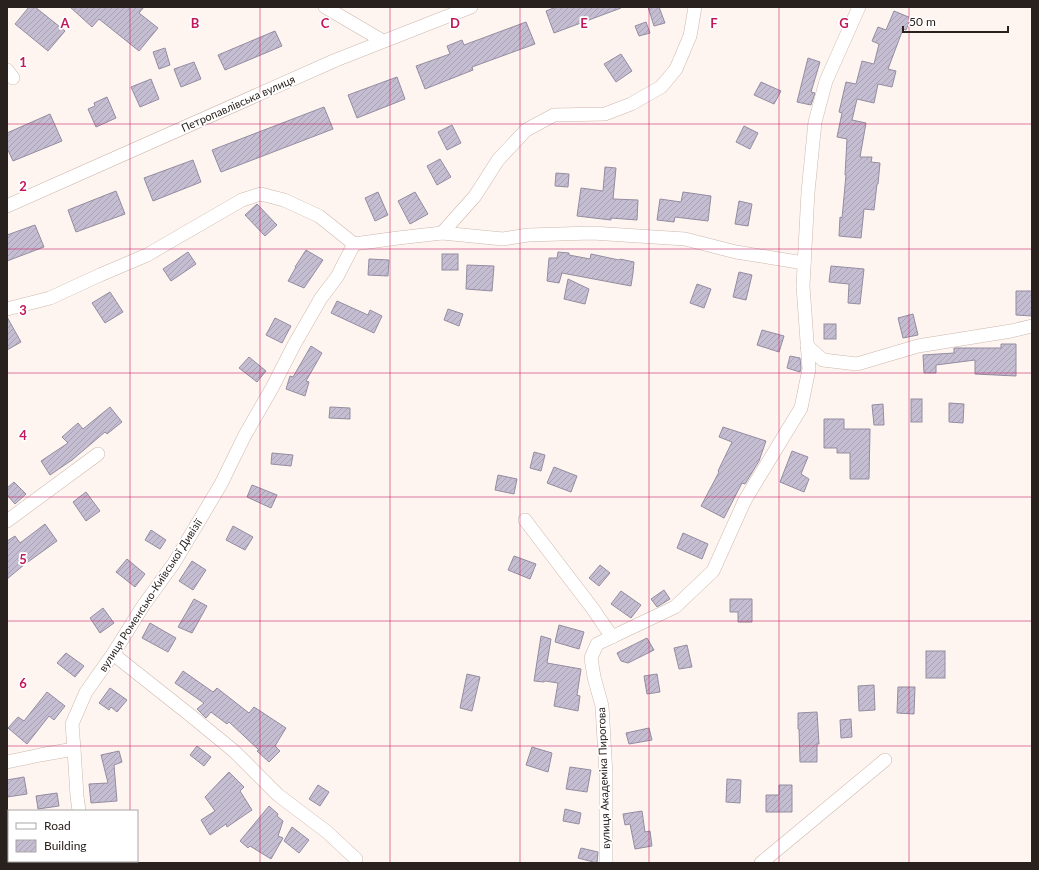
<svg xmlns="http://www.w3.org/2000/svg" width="1039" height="870" viewBox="0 0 1039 870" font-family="Lato,sans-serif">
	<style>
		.building { fill: url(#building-hatch); stroke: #948da0 }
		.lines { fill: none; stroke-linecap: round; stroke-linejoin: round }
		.minor-casing { stroke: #cdb8ad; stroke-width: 14 }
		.minor { stroke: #fff; stroke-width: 13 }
		.grid { fill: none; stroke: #c2185b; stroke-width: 1; stroke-opacity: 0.55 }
		.labels { text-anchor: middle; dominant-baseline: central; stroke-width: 3.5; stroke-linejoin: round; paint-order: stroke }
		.street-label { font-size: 11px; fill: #29211d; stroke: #fff }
		.grid-label { font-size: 13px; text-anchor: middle; font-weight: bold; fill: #c2185b; stroke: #fff; stroke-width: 3.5; stroke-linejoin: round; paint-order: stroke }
	</style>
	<defs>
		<pattern id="building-hatch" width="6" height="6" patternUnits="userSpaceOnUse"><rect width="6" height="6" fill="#c5bdd1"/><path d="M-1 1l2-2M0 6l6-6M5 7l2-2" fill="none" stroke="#a9a2b3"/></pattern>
	</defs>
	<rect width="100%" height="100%" fill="#fef4f0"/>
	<g class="building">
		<path d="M29 7H35L65 31 48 51 15 24Z"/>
		<path d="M70 7H144L139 13 158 28 139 51 99 19 92 27Z"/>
		<path d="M556 7H620L621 8 554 33 546 11Z"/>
		<path d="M648 7H659L665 23 654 26Z"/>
		<path d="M894 11 911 18 906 30 903 29 888 69 896 71 892 87 878 84 874 103 857 99 852 120 866 123 860 157H872L871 162 880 163 878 184H877L874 210 864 209 861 238 839 236 840 217 842 218 846 175H845L847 139 837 137 842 113 839 112 846 82 856 84 862 61 874 64 879 44 872 41 878 27 886 30Z"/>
		<path d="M526 22 535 44 472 67 473 70 425 89 416 66 450 54 447 46 462 40 464 45Z"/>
		<path d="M646 22 650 33 639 36 635 26Z"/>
		<path d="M275 31 282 46 225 70 218 55Z"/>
		<path d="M165 48 170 65 159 69 153 52Z"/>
		<path d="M621 54 632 71 616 82 604 64Z"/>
		<path d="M808 58 820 62 811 92 815 93 811 105 797 102Z"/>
		<path d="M194 62 201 79 181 87 174 69Z"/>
		<path d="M397 77 405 99 357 118 348 95Z"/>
		<path d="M151 79 159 99 140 107 131 87Z"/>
		<path d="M761 82 781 91 774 104 754 95Z"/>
		<path d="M107 97 116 118 96 127 88 109 95 106 94 103Z"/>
		<path d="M324 107 333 129 221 172 212 150Z"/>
		<path d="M50 114 62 141 13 161 7 148V133Z"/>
		<path d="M452 125 461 143 447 150 438 132Z"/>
		<path d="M744 126 758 133 750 149 736 142Z"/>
		<path d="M440 159 451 177 437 185 427 166Z"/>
		<path d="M193 160 201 182 153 201 144 178Z"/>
		<path d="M605 167 616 168 613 199 638 200 637 220 611 218V220L577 216 581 188 603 191Z"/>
		<path d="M556 173 569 174 568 187 555 186Z"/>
		<path d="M116 191 125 214 76 232 68 210Z"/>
		<path d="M378 192 388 215 375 221 365 198Z"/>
		<path d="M415 192 428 214 410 224 398 201Z"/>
		<path d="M683 192 711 196 708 221 675 217 674 222 657 220 660 199 681 202Z"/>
		<path d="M739 201 752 204 748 226 735 224Z"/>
		<path d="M257 204 277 225 265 236 245 215Z"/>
		<path d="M35 225 44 247 7 261V235Z"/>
		<path d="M306 250 323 260 304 288 288 281 296 267H295Z"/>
		<path d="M188 252 196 264 171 281 163 269Z"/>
		<path d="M558 252 569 253V255L590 259 591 254 619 260 620 259 634 262 633 273 631 286 562 273 559 283 547 281 549 258H557Z"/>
		<rect x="442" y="254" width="16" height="16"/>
		<path d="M369 259 389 260 388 276 368 275Z"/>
		<path d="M467 265 494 266 492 291 466 289Z"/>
		<path d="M831 266 864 269 860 304 848 303 849 284 829 282Z"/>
		<path d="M739 272 752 275 746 300 733 297Z"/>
		<path d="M568 279 589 289 585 304 564 299Z"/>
		<path d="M697 284 711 289 704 308 690 303Z"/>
		<path d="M1016 291H1032V316L1016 315Z"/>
		<path d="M110 292 123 312 105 323 92 303Z"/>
		<path d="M337 301 368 315 370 310 382 316 374 333 331 313Z"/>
		<path d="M448 309 463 314 459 326 444 320Z"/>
		<path d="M913 314 918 335 903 338 898 318Z"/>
		<path d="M7 317 21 342 7 350Z"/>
		<path d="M275 318 291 326 282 343 266 335Z"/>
		<rect x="824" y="324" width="12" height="15"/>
		<path d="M762 330 784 336 779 352 757 345Z"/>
		<path d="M1001 344H1016V376L975 374V360L936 365V373H924L923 355 954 353V348H1001Z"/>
		<path d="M311 346 322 353 306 381 309 382 305 396 286 389 290 376 293 377Z"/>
		<path d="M790 356 800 358 801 368 800 372 787 368Z"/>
		<path d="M249 357 266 371 257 382 239 368Z"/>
		<rect x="911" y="399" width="11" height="23"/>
		<path d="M949 403 964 404 963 423 949 422Z"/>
		<path d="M883 404 884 425H874L872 405Z"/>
		<path d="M110 407 122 422 107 434 105 432 72 460 50 475 41 461 68 443 62 437 78 423 83 429Z"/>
		<path d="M330 407 350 408V419L329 418Z"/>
		<path d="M824 419H844V429H870L869 479H850V453H837V448H824Z"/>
		<path d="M723 427 766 441 759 461 745 484 742 483 724 518 701 506 719 472 718 471 732 442 719 437Z"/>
		<path d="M792 451 808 457 801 474 809 479 804 492 780 482Z"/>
		<path d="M534 452 545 455 541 471 530 468Z"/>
		<path d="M272 453 293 455 291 466 271 464Z"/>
		<path d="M554 467 577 476 571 492 547 483Z"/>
		<path d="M498 475 517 479 514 494 495 490Z"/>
		<path d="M14 482 26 494 15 504 7 495V488Z"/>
		<path d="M252 485 277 495 271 508 247 497Z"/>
		<path d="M86 492 100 511 86 521 73 502Z"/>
		<path d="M45 524 57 541 25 564 7 579V541L15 536 20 543Z"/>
		<path d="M233 526 253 537 245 550 226 540Z"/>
		<path d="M151 530 166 540 160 549 145 540Z"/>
		<path d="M683 533 708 544 702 559 677 548Z"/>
		<path d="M514 556 536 564 530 579 508 570Z"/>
		<path d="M127 559 145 574 135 587 116 572Z"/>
		<path d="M192 561 206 570 193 590 179 581Z"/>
		<path d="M600 565 610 573 599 586 589 578Z"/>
		<path d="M664 590 670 599 657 607 651 599Z"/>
		<path d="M621 591 641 605 631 618 611 604Z"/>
		<path d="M194 599 207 606 192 633 178 627Z"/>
		<path d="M730 599H752V622H738V612H730Z"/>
		<path d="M103 608 114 623 100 633 90 618Z"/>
		<path d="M150 623 176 638 168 652 142 638Z"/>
		<path d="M559 625 584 632 579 649 555 642Z"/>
		<path d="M541 636 551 639 547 663 581 669 577 695 580 696 578 711 554 706 558 683 545 681 544 682 534 681Z"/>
		<path d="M647 638 654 650 628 663 621 661 617 653Z"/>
		<path d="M687 645 692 667 679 669 674 648Z"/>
		<rect x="926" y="651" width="19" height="27"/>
		<path d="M66 653 84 666 75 677 57 663Z"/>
		<path d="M183 671 213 692 217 688 249 713 254 707 286 728 275 746 280 751 269 762 257 751 259 750 229 722 227 724 211 712 206 718 197 709 204 703 175 683Z"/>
		<path d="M467 674 480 677 472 711 460 708Z"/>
		<path d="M657 674 660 692 647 694 644 676Z"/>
		<path d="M874 685 875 710 859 711 858 686Z"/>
		<path d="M898 687H915L914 714 897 713Z"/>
		<path d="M110 688 127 700 117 712 111 707 109 710 99 703Z"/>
		<path d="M47 692 65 706 54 720 49 716 27 744 8 728 18 717 24 721Z"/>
		<path d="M817 712 819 744H817V762H800L799 729H798V713Z"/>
		<path d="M851 719 852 737 841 738 840 720Z"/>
		<path d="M649 728 652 740 629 744 626 733Z"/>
		<path d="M197 746 211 757 204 766 190 755Z"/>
		<path d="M532 747 552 753 548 772 526 765Z"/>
		<path d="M119 751 122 762 114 765 117 801 91 803 89 784 108 783 101 755Z"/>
		<path d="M570 767 591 770 587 792 566 789Z"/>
		<path d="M229 772 244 787 240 791 252 810 227 827 226 824 210 835 201 820 215 811 205 797Z"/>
		<path d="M24 777 27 794 7 797V780Z"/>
		<path d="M727 779 741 780 740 803 726 802Z"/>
		<path d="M318 785 329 792 320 806 309 799Z"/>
		<path d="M779 785H792V812H766V795H779Z"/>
		<path d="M57 793 59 806 38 809 36 796Z"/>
		<path d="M269 806 278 814 277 816 283 821 278 836 283 838 271 859 250 846 248 848 240 841Z"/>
		<path d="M565 809 581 813 579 824 563 821Z"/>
		<path d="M642 811 645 832 650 831 652 846 635 849 630 824 625 825 623 814Z"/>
		<path d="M292 827 309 840 299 853 284 841Z"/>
		<path d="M581 848 598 852 597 863 578 858Z"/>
	</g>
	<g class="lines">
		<defs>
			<g id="minor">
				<path d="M325 7 383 41"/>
				<path d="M7 70 13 78"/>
				<path d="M7 206 336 60 471 7"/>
				<path d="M442 233 475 196 498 160 526 130 554 115 605 114 631 104 661 87 676 69 690 36 695 7"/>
				<path d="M7 309 50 298 100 275 147 255 242 200 261 194 284 200 319 216 354 244 398 238 442 233 503 239 528 235 592 233 685 239 736 252 804 263"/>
				<path d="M807 346 823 360 857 364 918 346 1011 331 1032 326"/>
				<path d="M525 520 593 609 612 637"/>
				<path d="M7 521 98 454"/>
				<path d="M113 654 190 715 234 751 278 795 327 832 356 859"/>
				<path d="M7 762 40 755 74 749"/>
				<path d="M79 811 77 796 74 749 72 724 86 692 113 654 143 606 174 563 221 484 245 435 272 388 294 345 321 298 337 277 354 244"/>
				<path d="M84 861 85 863"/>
				<path d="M606 863V775L602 706 594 677 591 658 597 644 675 607 713 571 745 500 801 408 809 369 803 286 808 192 815 122 826 81 859 7"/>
				<path d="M761 863 885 760"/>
			</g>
		</defs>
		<use href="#minor" class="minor-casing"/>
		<use href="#minor" class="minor"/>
	</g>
	<path class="grid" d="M130 7V811M260 7V863M390 7V863M520 7V863M649 7V863M779 7V863M909 7V863M7 124H1032M7 249H1032M7 373H1032M7 497H1032M7 621H1032M7 746H1032M130 861V863"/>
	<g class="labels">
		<g class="street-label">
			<text transform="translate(238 103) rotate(-24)">Петропавлівська вулиця</text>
			<text transform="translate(150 595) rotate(-57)">вулиця Роменсько-Київської Дивізії</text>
			<text transform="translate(603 778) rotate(-92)">вулиця Академіка Пирогова</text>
		</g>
	</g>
	<g class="grid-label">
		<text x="65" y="28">A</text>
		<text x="195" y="28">B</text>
		<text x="325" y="28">C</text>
		<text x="455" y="28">D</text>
		<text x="584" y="28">E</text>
		<text x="714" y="28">F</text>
		<text x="844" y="28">G</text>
		<text x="23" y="67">1</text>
		<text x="23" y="191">2</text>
		<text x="23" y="315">3</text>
		<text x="23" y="440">4</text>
		<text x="23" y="564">5</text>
		<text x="23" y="688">6</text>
	</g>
	<rect width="1039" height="870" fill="none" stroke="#29211d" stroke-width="16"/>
	<rect x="8" y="810" width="130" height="52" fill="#ffffff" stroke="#a9a6a5"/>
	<rect x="16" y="823" width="20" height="6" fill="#ffffff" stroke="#a9a6a5"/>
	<text x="44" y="830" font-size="12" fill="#29211d">Road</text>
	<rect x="16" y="840" width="20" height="12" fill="url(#building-hatch)" stroke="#a9a6a5"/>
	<text x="44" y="850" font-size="12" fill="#29211d">Building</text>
	<path d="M903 26v6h105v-6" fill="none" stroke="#29211d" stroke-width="2"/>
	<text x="909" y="26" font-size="12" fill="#29211d" stroke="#ffffff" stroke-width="3" paint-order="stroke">50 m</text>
</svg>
